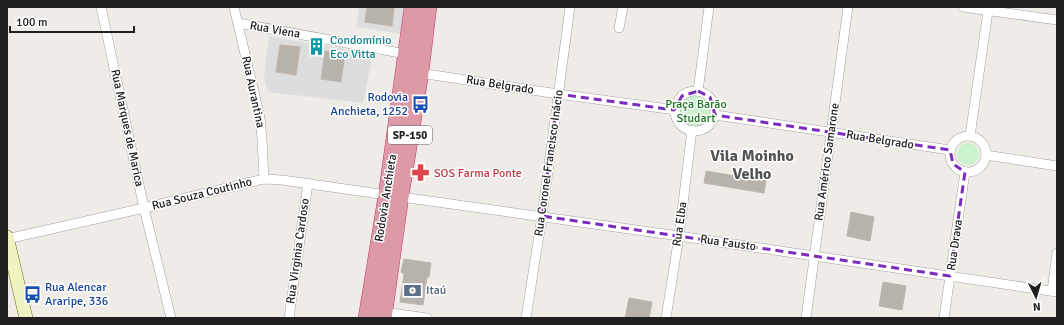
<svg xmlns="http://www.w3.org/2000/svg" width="1064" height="325" viewBox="0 0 1064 325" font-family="Signika,sans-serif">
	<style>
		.residential { fill: #dedddd }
		.park { fill: #caf3cd }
		.building { fill: #b8b2ad; stroke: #bfb4ab }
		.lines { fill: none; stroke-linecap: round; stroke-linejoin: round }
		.street-casing { stroke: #a1a1a1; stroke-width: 10 }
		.secondary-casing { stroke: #626b13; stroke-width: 14 }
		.highway-casing { stroke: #c53c6c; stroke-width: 18 }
		.street { stroke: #fff; stroke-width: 9 }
		.secondary { stroke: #f0f2c2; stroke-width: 13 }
		.highway { stroke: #dc99a6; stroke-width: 17 }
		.marked { fill: none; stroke: #7b2cbf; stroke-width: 3; stroke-dasharray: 8 5; stroke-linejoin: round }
		.labels { text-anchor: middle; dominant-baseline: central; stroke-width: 3; stroke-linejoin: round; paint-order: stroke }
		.shield { fill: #fff; stroke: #636363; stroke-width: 1 }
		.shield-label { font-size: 11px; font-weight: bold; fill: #202020 }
		.street-label { font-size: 12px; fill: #202020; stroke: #fff }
		.culture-label { font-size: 12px; fill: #0d838f; stroke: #fff; text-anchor: start }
		.transit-label { font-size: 12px; fill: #164399; stroke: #fff; text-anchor: end }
		.park-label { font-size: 12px; fill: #1a7220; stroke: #fff }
		.health-label { font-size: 12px; fill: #be3a42; stroke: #fff; text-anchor: start }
		.service-label { font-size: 12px; fill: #4e5e75; stroke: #fff; text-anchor: start }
		.district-label { font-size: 16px; font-weight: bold; fill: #535353; stroke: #fff }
	</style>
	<rect width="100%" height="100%" fill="#efece7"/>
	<g class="residential">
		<path d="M359 7H407L403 34 356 27Z"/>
		<path d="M269 36 373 54 363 103 268 92 264 77Z"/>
	</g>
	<g class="park">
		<circle cx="696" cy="110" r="16"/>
		<circle cx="968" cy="154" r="11"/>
	</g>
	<g class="building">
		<path d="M367 7H394L392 26 365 22Z"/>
		<path d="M280 45 300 47 296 75 276 72Z"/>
		<path d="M325 51 345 54 341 82 321 79Z"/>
		<path d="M706 171 766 181 764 193 704 183Z"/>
		<path d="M851 212 874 217 870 241 847 236Z"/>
		<path d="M404 259 431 263 429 277H427L423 305 400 302 404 274 401 272Z"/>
		<path d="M883 282 906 286 902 310 879 306Z"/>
		<path d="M629 298 652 302 649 318H625Z"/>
	</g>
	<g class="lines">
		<defs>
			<g id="street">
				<path d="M101 7 144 208 171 318"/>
				<path d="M234 7 260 118 262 139 264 179"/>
				<path d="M963 7 1057 20"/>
				<path d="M238 23 406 54"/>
				<path d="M619 28 623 7"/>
				<path d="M420 73 558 94 676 110"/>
				<path d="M698 91 709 7"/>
				<circle cx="695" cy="111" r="20"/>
				<path d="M715 115 950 150"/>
				<circle cx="968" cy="154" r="18"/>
				<path d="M970 136 988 11V7"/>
				<path d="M986 155 1057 166"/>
				<path d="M7 239 144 208 264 179 282 180 387 195 679 236 1057 292"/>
				<path d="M1052 291 1057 253"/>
				<path d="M384 312 427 318"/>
				<path d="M289 318 308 183"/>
				<path d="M526 318 542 216 570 7"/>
				<path d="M666 318 679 236 692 130"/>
				<path d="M806 318 848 7"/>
				<path d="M944 318 965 172"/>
			</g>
			<path id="secondary" d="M7 237 26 318"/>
			<g id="highway">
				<path d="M367 318 387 195 413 7"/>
				<path d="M383 318 400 197 420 73 428 7"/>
			</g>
		</defs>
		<use href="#street" class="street-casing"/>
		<use href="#secondary" class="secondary-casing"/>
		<use href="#highway" class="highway-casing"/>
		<use href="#street" class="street"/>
		<use href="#secondary" class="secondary"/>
		<use href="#highway" class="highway"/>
	</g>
	<path class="marked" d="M698 91 710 97 715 115 950 150 953 164 965 172 950 276 542 216 558 94 674 110 682 96Z"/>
	<defs>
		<symbol id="building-bare" viewBox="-9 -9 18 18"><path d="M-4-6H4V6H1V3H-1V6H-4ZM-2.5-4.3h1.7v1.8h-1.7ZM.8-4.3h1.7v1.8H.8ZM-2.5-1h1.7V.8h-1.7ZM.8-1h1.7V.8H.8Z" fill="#0f9aa8" stroke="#fff" stroke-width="2.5" paint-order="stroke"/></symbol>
		<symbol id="bus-bare" viewBox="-9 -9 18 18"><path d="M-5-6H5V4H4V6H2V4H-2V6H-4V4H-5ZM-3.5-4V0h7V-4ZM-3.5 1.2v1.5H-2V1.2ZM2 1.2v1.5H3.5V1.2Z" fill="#1a4fb4" stroke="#fff" stroke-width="2.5" paint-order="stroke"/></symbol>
		<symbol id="pharmacy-bare" viewBox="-9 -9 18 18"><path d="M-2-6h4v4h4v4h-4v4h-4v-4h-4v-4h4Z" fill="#e0444e" stroke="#fff" stroke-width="2.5" paint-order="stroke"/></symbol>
		<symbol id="bank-bare" viewBox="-9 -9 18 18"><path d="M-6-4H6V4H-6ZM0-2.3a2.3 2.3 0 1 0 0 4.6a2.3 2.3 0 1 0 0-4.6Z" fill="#5c6f8a" stroke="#fff" stroke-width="2.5" paint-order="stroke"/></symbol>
	</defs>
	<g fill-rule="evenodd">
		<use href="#building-bare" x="304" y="34" width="25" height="25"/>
		<use href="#bus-bare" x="408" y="92" width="25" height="25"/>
		<use href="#pharmacy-bare" x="408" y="160" width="25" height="25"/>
		<use href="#bank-bare" x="400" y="278" width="25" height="25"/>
		<use href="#bus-bare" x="20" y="282" width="25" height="25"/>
	</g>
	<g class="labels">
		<rect class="shield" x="388" y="126" width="44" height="18" rx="3"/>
		<g class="shield-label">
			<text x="410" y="135">SP-150</text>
		</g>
		<g class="street-label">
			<text transform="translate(275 30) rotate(10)">Rua Viena</text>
			<text transform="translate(500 85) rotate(9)">Rua Belgrado</text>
			<text transform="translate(253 92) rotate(78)">Rua Aurantina</text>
			<text transform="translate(127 128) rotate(78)">Rua Marques de Marica</text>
			<text transform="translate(880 140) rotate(9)">Rua Belgrado</text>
			<text transform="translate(827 162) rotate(-82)">Rua Américo Samarone</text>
			<text transform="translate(549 163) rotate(-82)">Rua Coronel Francisco Inácio</text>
			<text transform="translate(202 194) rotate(-14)">Rua Souza Coutinho</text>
			<text transform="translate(386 198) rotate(-81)">Rodovia Anchieta</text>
			<text transform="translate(680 224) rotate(-82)">Rua Elba</text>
			<text transform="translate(728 243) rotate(8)">Rua Fausto</text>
			<text transform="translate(955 245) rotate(-82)">Rua Drava</text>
			<text transform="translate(298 251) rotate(-82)">Rua Virginia Cardoso</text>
		</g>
		<g class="culture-label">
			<text x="330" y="40">Condomínio<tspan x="330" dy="14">Eco Vitta</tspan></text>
		</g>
		<g class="transit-label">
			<text x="408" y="97">Rodovia<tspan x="408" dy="14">Anchieta, 1252</tspan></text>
			<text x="45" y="287" text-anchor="start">Rua Alencar<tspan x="45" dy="14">Araripe, 336</tspan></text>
		</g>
		<g class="park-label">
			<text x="696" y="104">Praça Barão<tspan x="696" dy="14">Studart</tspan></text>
		</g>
		<g class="health-label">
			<text x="434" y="173">SOS Farma Ponte</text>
		</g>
		<g class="service-label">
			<text x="426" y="290">Itaú</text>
		</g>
		<g class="district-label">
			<text x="752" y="156">Vila Moinho<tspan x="752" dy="18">Velho</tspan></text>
		</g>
	</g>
	<rect width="1064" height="325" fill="none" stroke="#202020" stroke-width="16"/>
	<g transform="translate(1036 297) rotate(175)" stroke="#ffffff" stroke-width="3" paint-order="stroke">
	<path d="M0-3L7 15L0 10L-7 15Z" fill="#202020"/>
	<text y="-6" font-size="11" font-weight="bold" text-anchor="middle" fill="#202020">N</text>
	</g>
	<path d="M10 26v6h124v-6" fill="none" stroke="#202020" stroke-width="2"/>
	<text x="16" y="26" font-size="12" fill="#202020" stroke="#ffffff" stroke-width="3" paint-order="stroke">100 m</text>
</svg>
